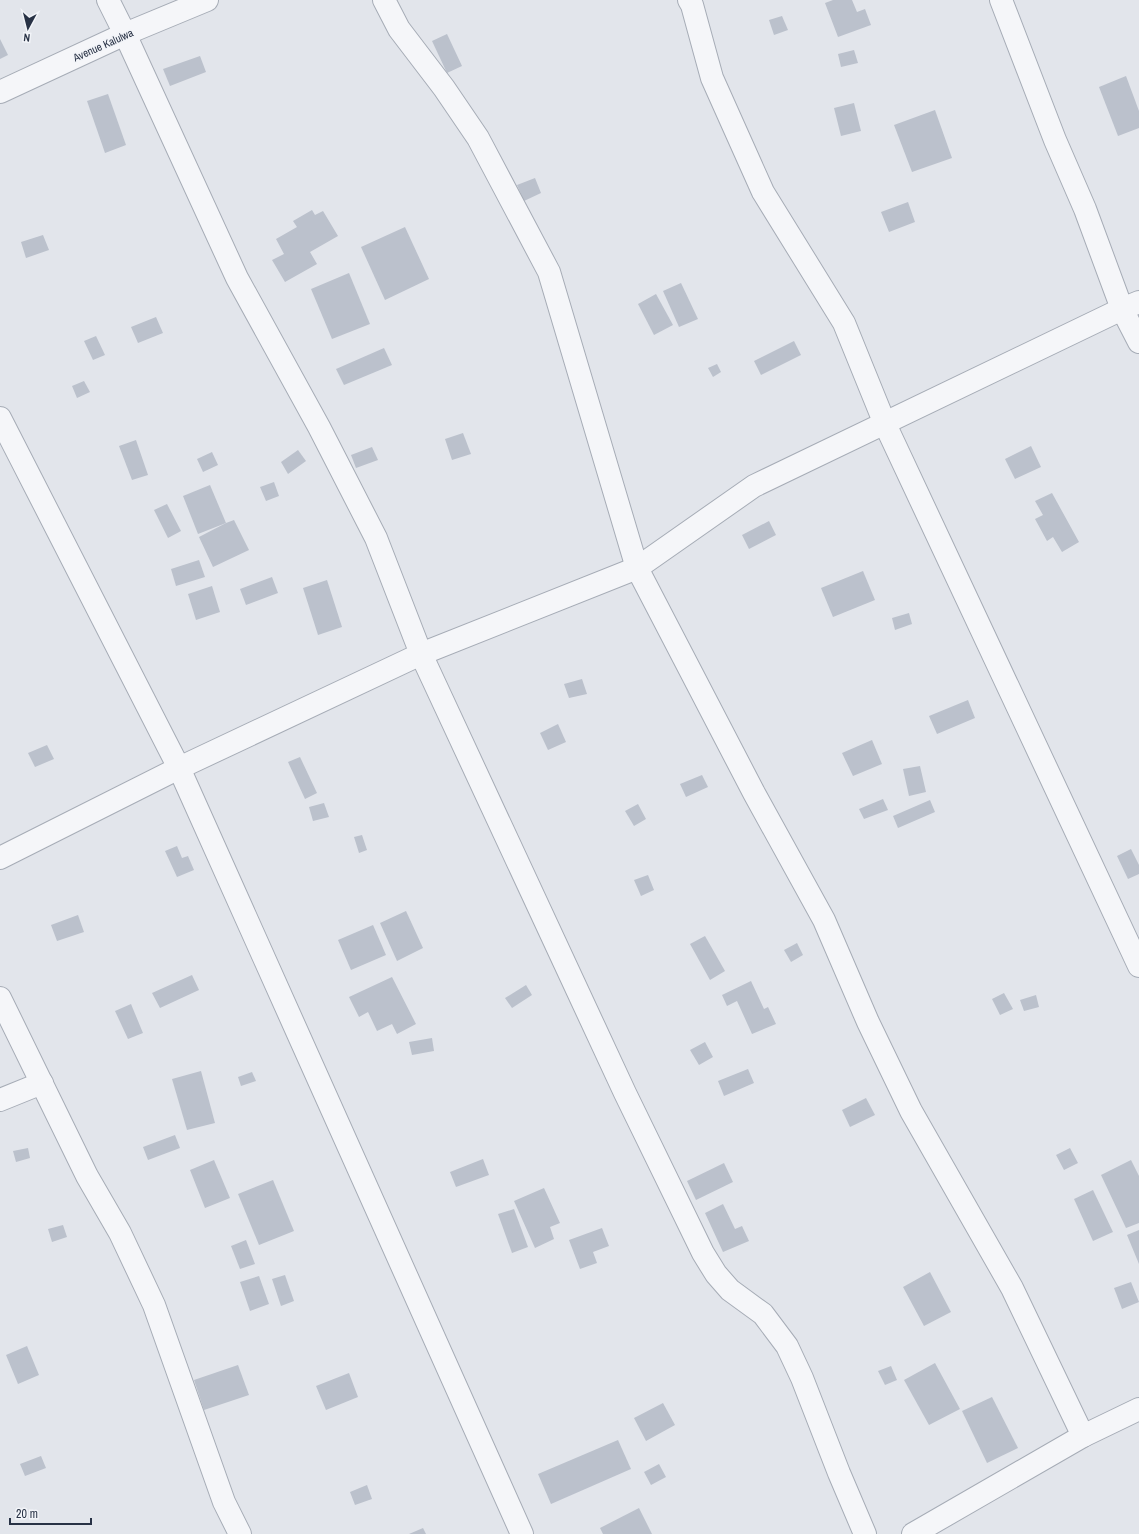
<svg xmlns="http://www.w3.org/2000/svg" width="1139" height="1534" viewBox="0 0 1139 1534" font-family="'Archivo Narrow',sans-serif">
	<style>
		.building { fill: #bbc1cc }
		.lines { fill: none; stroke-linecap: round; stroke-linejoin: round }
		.minor-casing { stroke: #a6acb6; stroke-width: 24 }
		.minor { stroke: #f5f6f9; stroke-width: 22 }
		.labels { text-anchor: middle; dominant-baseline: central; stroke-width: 3; stroke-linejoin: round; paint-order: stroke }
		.street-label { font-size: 11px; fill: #283245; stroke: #f2f4f8 }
	</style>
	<rect width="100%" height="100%" fill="#e2e5eb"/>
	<g class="building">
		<path d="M833 0H852L857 12 865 9 871 25 838 37 825 3Z"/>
		<path d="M782 16 788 30 774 35 769 20Z"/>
		<path d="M447 34 462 66 447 73 432 41Z"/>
		<path d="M0 39 8 55 0 59Z"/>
		<path d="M854 50 858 63 841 67 838 54Z"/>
		<path d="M200 56 206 72 170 86 163 69Z"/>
		<path d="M1126 76 1139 111V128L1118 136 1099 87Z"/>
		<path d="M108 94 126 145 105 153 87 101Z"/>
		<path d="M854 103 861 131 841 136 834 108Z"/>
		<path d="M935 110 952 158 912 172 894 125Z"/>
		<path d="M535 178 541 193 524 201 517 185Z"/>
		<path d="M908 202 915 222 889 232 881 212Z"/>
		<path d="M312 210 315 215 323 211 338 236 310 252 317 264 285 282 272 260 284 254 276 239 297 227 293 221Z"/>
		<path d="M405 227 429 279 385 300 361 247Z"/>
		<path d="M43 235 49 250 26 258 21 242Z"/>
		<path d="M349 273 370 324 332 339 311 289Z"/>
		<path d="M681 283 698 319 679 327 663 291Z"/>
		<path d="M656 294 673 325 654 335 638 304Z"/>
		<path d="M156 317 163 333 138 343 131 327Z"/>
		<path d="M96 336 105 355 93 360 84 341Z"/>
		<path d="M794 341 801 355 761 375 754 361Z"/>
		<path d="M384 348 392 365 344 385 336 369Z"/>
		<path d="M717 364 721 372 713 377 708 368Z"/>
		<path d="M84 381 90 392 77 398 72 386Z"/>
		<path d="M463 433 471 454 452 460 445 439Z"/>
		<path d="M136 440 148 475 132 480 119 446Z"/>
		<path d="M1031 446 1041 467 1015 479 1005 459Z"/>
		<path d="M372 447 378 460 356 468 351 455Z"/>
		<path d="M298 450 306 461 288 474 281 462Z"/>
		<path d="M212 452 218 465 203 472 197 459Z"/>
		<path d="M274 482 279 496 266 501 260 487Z"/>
		<path d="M210 485 226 523 198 534 183 496Z"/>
		<path d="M1052 493 1079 542 1062 552 1053 537 1047 541 1035 519 1043 515 1035 501Z"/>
		<path d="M167 504 181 531 168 538 154 510Z"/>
		<path d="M234 520 249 550 213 567 199 537 226 523Z"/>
		<path d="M769 521 776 535 749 549 742 535Z"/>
		<path d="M199 560 205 577 176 586 171 569Z"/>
		<path d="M863 571 875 600 833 617 821 588Z"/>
		<path d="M272 577 278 593 246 605 240 589Z"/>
		<path d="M327 580 342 627 318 635 303 588Z"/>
		<path d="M212 586 220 612 196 620 188 594Z"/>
		<path d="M909 613 912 624 895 630 892 618Z"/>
		<path d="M582 679 587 694 569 698 564 684Z"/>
		<path d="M968 700 975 718 937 734 929 716Z"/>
		<path d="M558 724 566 742 548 750 540 733Z"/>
		<path d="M872 740 882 764 853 776 842 753Z"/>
		<path d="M47 745 54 759 35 767 28 753Z"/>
		<path d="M300 757 317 793 305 799 288 762Z"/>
		<path d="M920 766 926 792 909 796 903 769Z"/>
		<path d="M702 775 708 787 686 797 680 784Z"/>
		<path d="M883 799 888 810 864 819 859 809Z"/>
		<path d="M930 800 935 812 898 828 893 816Z"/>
		<path d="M324 803 329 817 313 821 309 807Z"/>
		<path d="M638 804 646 819 634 826 625 811Z"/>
		<path d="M362 835 367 850 359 853 354 837Z"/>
		<path d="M177 846 182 858 188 856 194 870 177 877 165 851Z"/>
		<path d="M1131 849 1139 865V874L1128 879 1117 856Z"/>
		<path d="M648 875 654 890 641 896 634 880Z"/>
		<path d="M406 911 423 948 397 961 380 923Z"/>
		<path d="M78 915 84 932 57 941 51 925Z"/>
		<path d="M373 925 386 955 351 970 338 940Z"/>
		<path d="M705 936 725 971 710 980 690 944Z"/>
		<path d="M797 943 803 955 791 962 784 950Z"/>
		<path d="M192 975 199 990 160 1008 152 993Z"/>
		<path d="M392 977 416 1024 397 1034 392 1024 377 1031 368 1012 359 1017 349 997Z"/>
		<path d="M751 981 764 1009 768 1007 776 1024 752 1034 737 1001 727 1006 722 995Z"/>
		<path d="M526 985 532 995 512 1008 505 998Z"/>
		<path d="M1004 993 1013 1009 1000 1015 992 999Z"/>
		<path d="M1036 995 1039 1007 1024 1011 1020 1000Z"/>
		<path d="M131 1004 143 1033 128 1039 115 1011Z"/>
		<path d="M432 1038 434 1051 412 1055 409 1042Z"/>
		<path d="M705 1042 713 1057 699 1065 690 1050Z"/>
		<path d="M748 1069 754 1083 724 1096 718 1081Z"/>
		<path d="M201 1071 215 1123 187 1130 172 1079Z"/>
		<path d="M252 1072 256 1081 241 1086 238 1077Z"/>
		<path d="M866 1098 875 1115 850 1127 842 1110Z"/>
		<path d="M175 1135 180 1148 148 1160 143 1147Z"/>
		<path d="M28 1148 30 1158 16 1162 13 1151Z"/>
		<path d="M1070 1148 1078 1163 1064 1170 1056 1155Z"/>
		<path d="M483 1159 489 1175 456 1187 450 1172Z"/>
		<path d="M214 1160 230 1198 205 1208 190 1170Z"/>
		<path d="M1131 1160 1139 1176V1223L1126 1228 1101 1175Z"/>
		<path d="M724 1163 733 1182 696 1200 687 1181Z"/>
		<path d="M273 1180 294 1231 259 1245 238 1194Z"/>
		<path d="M544 1188 560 1223 550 1227 554 1239 535 1248 514 1201Z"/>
		<path d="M1093 1190 1113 1232 1093 1241 1074 1199Z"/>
		<path d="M723 1204 735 1229 742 1226 749 1241 723 1252 705 1213Z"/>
		<path d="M514 1209 528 1247 512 1253 498 1214Z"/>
		<path d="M63 1225 67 1237 52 1242 48 1229Z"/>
		<path d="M602 1228 609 1246 593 1252 597 1263 580 1269 569 1240Z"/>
		<path d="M1139 1230V1264L1127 1235Z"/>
		<path d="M246 1240 255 1264 240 1269 231 1246Z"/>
		<path d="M930 1272 951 1312 924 1326 903 1287Z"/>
		<path d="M285 1275 294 1301 281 1306 272 1279Z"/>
		<path d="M259 1276 269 1304 250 1311 240 1282Z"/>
		<path d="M1131 1282 1139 1302 1122 1309 1114 1288Z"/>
		<path d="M27 1346 39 1375 18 1384 6 1355Z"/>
		<path d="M935 1363 960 1409 929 1425 904 1380Z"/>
		<path d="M238 1365 249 1395 204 1410 194 1380Z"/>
		<path d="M891 1366 897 1380 885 1385 878 1371Z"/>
		<path d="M349 1373 358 1397 326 1410 316 1386Z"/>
		<path d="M992 1397 1018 1448 987 1463 962 1411Z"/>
		<path d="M663 1403 675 1425 646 1441 634 1418Z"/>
		<path d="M618 1440 631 1469 551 1504 538 1474Z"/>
		<path d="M41 1456 46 1468 25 1476 20 1464Z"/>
		<path d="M659 1464 666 1477 651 1485 644 1472Z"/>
		<path d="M367 1485 372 1499 355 1505 350 1492Z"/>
		<path d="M639 1508 652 1534H603L600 1528Z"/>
		<path d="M423 1528 426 1534H409Z"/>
	</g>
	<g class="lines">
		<defs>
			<g id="minor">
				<path d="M108 0 125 34 237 278 319 427 376 538 421 654 625 1093 703 1253 716 1274 730 1290 763 1314 787 1346 802 1378 839 1473 865 1534"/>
				<path d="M384 0 399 29 444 88 478 138 549 272 637 568 754 793 824 920 868 1022 911 1111 1012 1288 1083 1436"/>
				<path d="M689 0 692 5 712 78 763 192 844 323 885 424 1139 966"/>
				<path d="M1001 0 1055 140 1085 209 1122 309 1139 342"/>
				<path d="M0 92 125 34 207 0"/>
				<path d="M0 418 179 768 522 1534"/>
				<path d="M0 858 179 768 421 654 637 568 754 486 1122 309 1139 302"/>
				<path d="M0 998 87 1176 120 1233 154 1305 224 1502 240 1534"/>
				<path d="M0 1100 42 1083"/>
				<path d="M913 1534 1083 1436 1139 1409"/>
			</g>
		</defs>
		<use href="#minor" class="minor-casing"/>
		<use href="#minor" class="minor"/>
	</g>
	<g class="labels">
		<g class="street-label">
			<text transform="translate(103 45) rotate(-24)">Avenue Kalulwa</text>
		</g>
	</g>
	<g transform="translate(28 28) rotate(187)" stroke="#f2f4f8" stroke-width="3" paint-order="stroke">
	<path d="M0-3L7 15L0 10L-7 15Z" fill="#283245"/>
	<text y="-6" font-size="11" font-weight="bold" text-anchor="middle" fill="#283245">N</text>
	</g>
	<path d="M10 1518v6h81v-6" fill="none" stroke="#283245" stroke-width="2"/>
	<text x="16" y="1518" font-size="12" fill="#283245" stroke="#f2f4f8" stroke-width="3" paint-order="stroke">20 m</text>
</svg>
